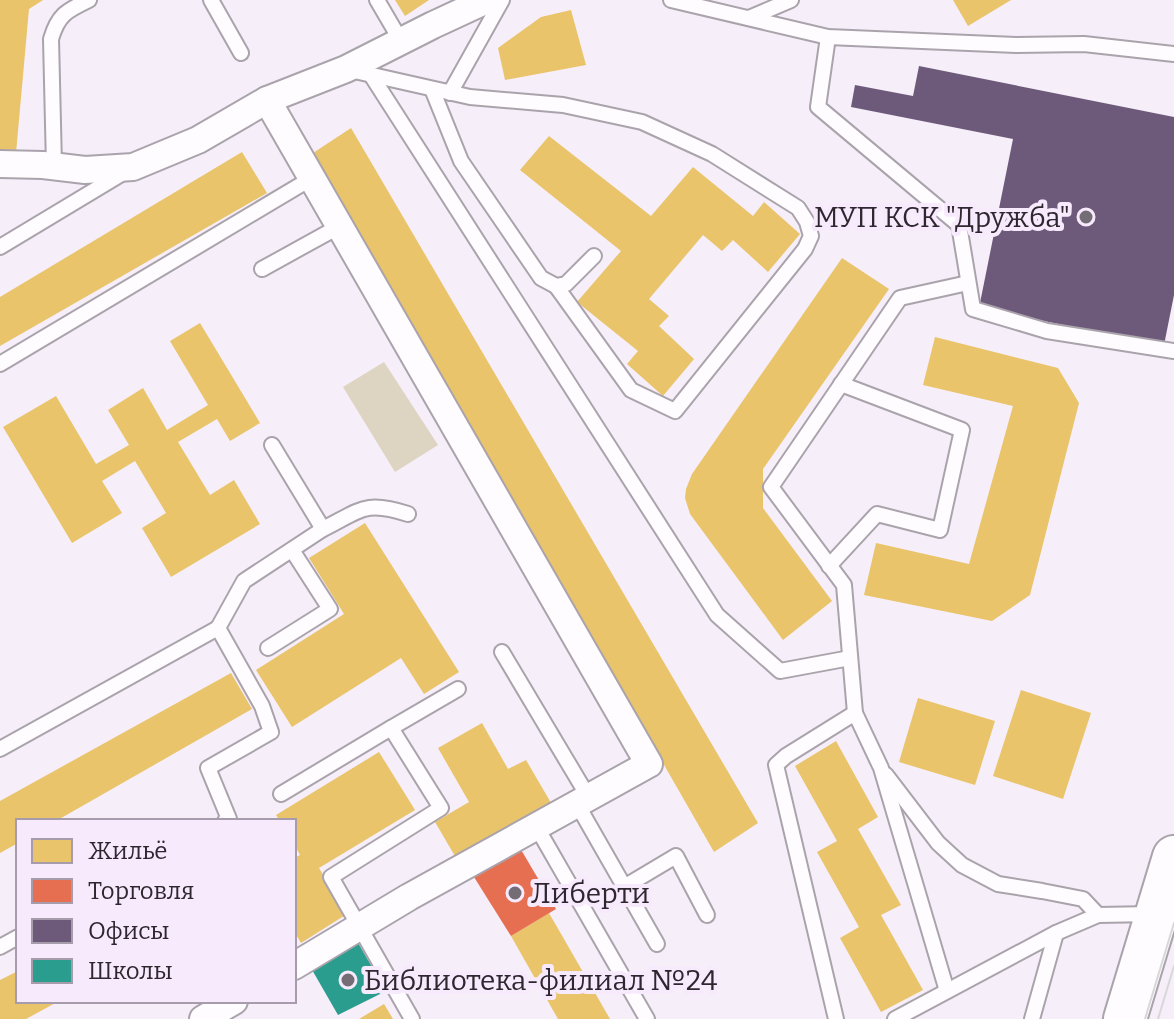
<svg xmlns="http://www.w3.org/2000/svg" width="1174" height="1019" viewBox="0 0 1174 1019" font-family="Bitter,serif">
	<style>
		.green { fill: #ddd4c2 }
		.homes { fill: #e9c46a }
		.shops { fill: #e76f51 }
		.offices { fill: #6d597a }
		.schools { fill: #2a9d8f }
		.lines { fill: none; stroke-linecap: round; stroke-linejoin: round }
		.lane-casing { stroke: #aaa3ac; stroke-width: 18 }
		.street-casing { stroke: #aaa3ac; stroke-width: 30 }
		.primary-casing { stroke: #aaa3ac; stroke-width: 46 }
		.lane { stroke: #fefcfe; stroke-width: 14 }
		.street { stroke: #fefcfe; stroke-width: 26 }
		.primary { stroke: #fefcfe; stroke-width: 42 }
		.tram { stroke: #d9d7da; stroke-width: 2 }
		.poi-dot { fill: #746d76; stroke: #f8eafd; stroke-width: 3 }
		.labels { text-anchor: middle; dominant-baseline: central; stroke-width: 8; stroke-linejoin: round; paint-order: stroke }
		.poi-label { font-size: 28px; fill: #2e272f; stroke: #f8eafd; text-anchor: start }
	</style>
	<rect width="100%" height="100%" fill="#f6eef9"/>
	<path class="green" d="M384 362 438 445 395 472 343 387Z"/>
	<g class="homes">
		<path d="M0 0H43L29 9 16 153H0Z"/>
		<path d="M395 0H429L405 16Z"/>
		<path d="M953 0H1011L968 26Z"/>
		<path d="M571 10 586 65 505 80 498 48 541 17Z"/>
		<path d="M351 128 758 823 714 852 313 153Z"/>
		<path d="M549 136 651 216 693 167 753 216 764 202 800 234 768 272 733 240 722 251 703 235 649 299 669 316 659 326 694 359 663 396 627 364 638 351 577 302 621 251 520 170Z"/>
		<path d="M242 152 267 193 0 346V297Z"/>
		<path d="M842 258 889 289 763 469V508L832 601 783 640 690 514 685 498 686 489 692 474Z"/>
		<path d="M200 323 260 423 230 441 217 419 178 442 210 495 234 480 260 524 171 577 142 528 166 513 135 461 102 481 122 513 72 543 3 427 56 396 96 464 129 445 108 410 143 388 167 430 208 405 170 341Z"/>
		<path d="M935 337 1058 368 1079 403 1030 595 992 621 864 595 876 543 969 564 1013 406 923 385Z"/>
		<path d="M365 523 459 672 424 694 401 658 292 727 256 670 344 614 309 558Z"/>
		<path d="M231 673 252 709 56 821H18V843L0 853V801Z"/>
		<path d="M1021 690 1091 713 1063 799 993 776Z"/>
		<path d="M918 698 995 721 975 785 899 762Z"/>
		<path d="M482 723 508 769 526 760 554 808 459 863 435 822 469 802 438 748Z"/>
		<path d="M836 741 878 817 858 829 901 905 881 915 923 990 881 1012 840 938 859 927 817 852 837 841 795 766Z"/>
		<path d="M379 752 415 810 319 868 347 914 301 943 294 931V858L300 855 294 844V821H280L276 815Z"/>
		<path d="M549 913 610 1019H558L511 936Z"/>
		<path d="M18 971V1001H59L26 1019H0V980Z"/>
		<path d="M384 1004 393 1019H359Z"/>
	</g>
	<path class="shops" d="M520 848 556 909 511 936 474 877Z"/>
	<path class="offices" d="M919 66 1174 117V295L1164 345 979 308 1013 139 851 107 855 85 913 96Z"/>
	<path class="schools" d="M357 941 386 991 338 1015 311 968Z"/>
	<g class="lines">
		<defs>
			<g id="lane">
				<path d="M211 0 241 53"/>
				<path d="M377 0 401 41"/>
				<path d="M671 0 828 37 1016 45 1084 44 1174 54"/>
				<path d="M749 18 791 0"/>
				<path d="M828 37 818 107 959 225 973 309 1047 331 1174 351"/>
				<path d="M350 70 470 97 563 105 642 122 712 154 798 208 807 222 811 236 805 249 675 411 631 390 556 286"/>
				<path d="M371 75 717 615 780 671 850 658"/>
				<path d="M432 89 461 161 541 278 556 286 566 284 594 256"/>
				<path d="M450 93 502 0"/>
				<path d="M54 166 51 39C58 15 66 11 89 0"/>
				<path d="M0 247 123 173"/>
				<path d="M262 269 340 226"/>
				<path d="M0 364 312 178"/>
				<path d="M323 529C361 510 365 500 408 514"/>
				<path d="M829 566 877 514 940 530 962 430 841 384"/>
				<path d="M268 648 330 609 292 550"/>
				<path d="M502 652 589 798"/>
				<path d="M855 713 844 585 771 487 900 298 968 283"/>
				<path d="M391 728 458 689"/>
				<path d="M0 749 218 628"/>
				<path d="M886 775 938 843 962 865 998 884 1042 891 1083 899 1098 915"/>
				<path d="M281 794 391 728 441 808 331 877 412 1019"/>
				<path d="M577 804 657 944"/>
				<path d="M225 821 229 819 208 768 271 732 262 706 218 628 244 581 323 529 272 445"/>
				<path d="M536 826 647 1019"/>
				<path d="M624 887 676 856 707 915"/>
				<path d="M0 947 18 937"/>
				<path d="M836 1019 776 765 786 756 855 713 881 768 947 991"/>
				<path d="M895 1019 1056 933 1098 915 1152 914"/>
				<path d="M1032 1019 1056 933"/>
			</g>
			<g id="street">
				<path d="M267 100 649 764 409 897 294 966"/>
				<path d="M0 164 43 165 85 170 133 167 198 140 267 100 346 69 433 25 487 0"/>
				<path d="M203 1019 234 1001"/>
			</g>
			<path id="primary" d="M1125 1019 1174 857"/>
		</defs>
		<use href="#lane" class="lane-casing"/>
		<use href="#street" class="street-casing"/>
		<use href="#primary" class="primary-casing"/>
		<use href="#lane" class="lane"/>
		<use href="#street" class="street"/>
		<use href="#primary" class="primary"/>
		<g class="tram">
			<path d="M1145 1019 1174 923"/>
			<path d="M1158 1019 1174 966"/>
		</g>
	</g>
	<g class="poi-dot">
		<circle cx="1086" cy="217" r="8"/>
		<circle cx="515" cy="893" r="8"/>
		<circle cx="348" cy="980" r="8"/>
	</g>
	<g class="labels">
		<g class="poi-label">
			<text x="1070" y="217" text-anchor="end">МУП КСК "Дружба"</text>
			<text x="531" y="893">Либерти</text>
			<text x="364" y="980">Библиотека-филиал №24</text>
		</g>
	</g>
	<rect x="16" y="819" width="280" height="184" fill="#f8eafd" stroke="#a79cab" stroke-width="2"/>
	<rect x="32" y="839" width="40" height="24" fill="#e9c46a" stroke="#a79cab" stroke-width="2"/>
	<text x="88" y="859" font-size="24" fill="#2e272f">Жильё</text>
	<rect x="32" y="879" width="40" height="24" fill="#e76f51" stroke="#a79cab" stroke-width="2"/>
	<text x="88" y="899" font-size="24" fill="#2e272f">Торговля</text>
	<rect x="32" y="919" width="40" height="24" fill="#6d597a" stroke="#a79cab" stroke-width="2"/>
	<text x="88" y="939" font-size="24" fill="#2e272f">Офисы</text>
	<rect x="32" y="959" width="40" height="24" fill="#2a9d8f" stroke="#a79cab" stroke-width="2"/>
	<text x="88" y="979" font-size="24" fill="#2e272f">Школы</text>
</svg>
